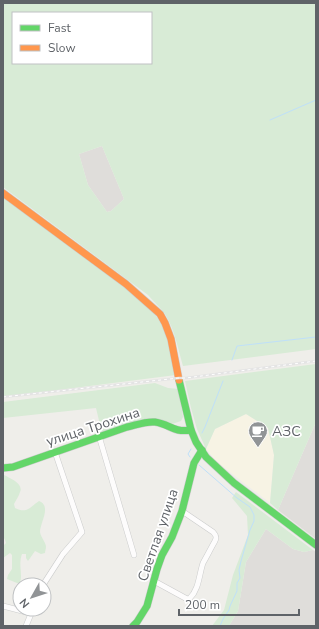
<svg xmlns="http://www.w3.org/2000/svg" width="319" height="629" viewBox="0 0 319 629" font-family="'Nunito Sans',sans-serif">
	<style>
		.commercial { fill: #f7f3e4 }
		.industrial { fill: #dfddda }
		.green { fill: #d8ebd6; fill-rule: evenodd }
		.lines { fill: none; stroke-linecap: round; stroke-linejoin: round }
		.stream { stroke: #bfe0f9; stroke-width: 1 }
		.street-casing { stroke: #cbcccc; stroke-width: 6 }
		.fast-casing { stroke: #cacacb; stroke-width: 8 }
		.slow-casing { stroke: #cacacb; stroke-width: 8 }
		.street { stroke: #fdfcfc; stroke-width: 5 }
		.fast { stroke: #63d668; stroke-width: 7 }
		.slow { stroke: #ff974d; stroke-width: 7 }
		.rail-casing { stroke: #e4e4e4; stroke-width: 2.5 }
		.rail { stroke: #fff; stroke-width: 1; stroke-dasharray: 3; stroke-linecap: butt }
		.labels { text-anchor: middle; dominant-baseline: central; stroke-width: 3.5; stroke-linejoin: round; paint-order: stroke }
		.street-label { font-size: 14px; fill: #5f6368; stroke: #fff }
		.poi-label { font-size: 14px; fill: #5f6368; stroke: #fff; text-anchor: start }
	</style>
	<rect width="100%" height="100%" fill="#efeeea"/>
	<path class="commercial" d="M246 414 268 428 274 455 270 503 217 462 206 449 215 429Z"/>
	<g class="industrial">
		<path d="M102 146 124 199 111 211 107 212 88 185 79 154Z"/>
		<path d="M316 422V539L278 510Z"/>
		<path d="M266 529 293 549 304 552 313 550 316 552V626H229L238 611 246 562Z"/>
	</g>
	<g class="green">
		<path d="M3 3H316V349L183 366C178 349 175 330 165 314 160 307 153 301 148 295L3 187ZM13 13H151V63H13ZM102 146 124 199 111 211 107 212 88 185 79 154Z"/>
		<path d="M3 197C42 227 83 254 121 285 134 295 149 305 159 320 168 334 172 358 176 375L3 397Z"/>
		<path d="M316 364V422L278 510 270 503 274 455 268 428 246 414 215 429 206 449 197 429 191 408 185 381Z"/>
		<path d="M155 383 168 388 179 389 183 417 181 421 172 424 154 419 102 433 96 408 3 418V402Z"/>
		<path d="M4 475C10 478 24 484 20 492 19 496 16 500 14 504L15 508C27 514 30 507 39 501 52 506 40 523 40 532 41 538 46 542 46 547 46 549 45 551 45 553L41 554 35 551 28 561 26 558V554H22C18 565 23 574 20 583H17L7 579 8 575 12 569V555L10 553 3 558V546L6 543 5 540 3 536V476Z"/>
		<path d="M236 492 313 550 304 552 293 549 266 529 246 562 238 611 229 626H212L224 610 233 575 248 535 247 516 232 498Z"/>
	</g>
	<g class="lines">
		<g class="stream">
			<path d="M270 120 316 100"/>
			<path d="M232 360 237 346 316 337"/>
			<path d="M202 433 205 427 223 381"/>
			<path d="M190 457 188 454 191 449"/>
			<path d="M199 465 237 498 250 507 254 515V521L250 530 241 561 239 570 240 578 237 583V591L230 606 229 610 223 619 220 626"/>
		</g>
		<defs>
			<g id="street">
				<path d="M99 436 134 555"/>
				<path d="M154 581 187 599 190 598C199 589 199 575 203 563 207 556 211 548 215 541 217 537 216 535 213 532L182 511"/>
				<path d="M43 585 63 554 82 532 55 452"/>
				<path d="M3 606 30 613"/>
				<path d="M26 626 33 609"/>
			</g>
			<g id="fast">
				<path d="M179 380 191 430 196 442 206 457 234 483 316 545"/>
				<path d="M3 468 13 467 127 427C136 425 146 421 155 422 170 424 173 433 191 430"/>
				<path d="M133 626 137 622 147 606 157 569 162 555 172 537 182 511 194 463 202 450"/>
			</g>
			<path id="slow" d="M3 193 126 284 160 314 165 323 171 339 179 380"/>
		</defs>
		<use href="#street" class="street-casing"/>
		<use href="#fast" class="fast-casing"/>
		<use href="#slow" class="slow-casing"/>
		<use href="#street" class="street"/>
		<use href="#fast" class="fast"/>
		<use href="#slow" class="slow"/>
		<defs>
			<path id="rail" d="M3 397 179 378H186L316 361"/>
		</defs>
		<use href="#rail" class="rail-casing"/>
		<use href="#rail" class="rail"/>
	</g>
	<defs>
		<symbol id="cafe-pin" viewBox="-11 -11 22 30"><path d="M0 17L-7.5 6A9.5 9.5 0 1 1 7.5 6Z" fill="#919496" stroke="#fff"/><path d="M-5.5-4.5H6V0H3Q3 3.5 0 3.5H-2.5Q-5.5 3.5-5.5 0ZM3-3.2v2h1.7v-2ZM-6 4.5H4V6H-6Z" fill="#fff"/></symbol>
	</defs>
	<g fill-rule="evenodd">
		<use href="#cafe-pin" x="247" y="420" width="22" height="30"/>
	</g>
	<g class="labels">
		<g class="street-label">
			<text transform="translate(93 427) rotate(-18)">улица Трохина</text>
			<text transform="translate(158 535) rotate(-71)">Светлая улица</text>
		</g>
		<g class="poi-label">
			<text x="272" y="431">АЗС</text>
		</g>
	</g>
	<rect width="319" height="629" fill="none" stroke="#5f6368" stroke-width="8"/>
	<rect x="12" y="12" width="140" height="52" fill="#ffffff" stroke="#bfc1c3"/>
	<rect x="20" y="25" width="20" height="6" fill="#63d668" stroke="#bfc1c3"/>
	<text x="48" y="32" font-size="12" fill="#5f6368">Fast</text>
	<rect x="20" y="45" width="20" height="6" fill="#ff974d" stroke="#bfc1c3"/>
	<text x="48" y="52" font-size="12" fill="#5f6368">Slow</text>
	<g transform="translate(32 597) rotate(231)"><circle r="19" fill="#ffffff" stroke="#bfc1c3"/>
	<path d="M0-3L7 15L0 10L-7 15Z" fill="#919496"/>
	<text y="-6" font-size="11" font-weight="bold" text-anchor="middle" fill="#5f6368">N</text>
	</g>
	<path d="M179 609v6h120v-6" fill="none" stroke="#5f6368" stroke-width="2"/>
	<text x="185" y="609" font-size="12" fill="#5f6368" stroke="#ffffff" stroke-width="3" paint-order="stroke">200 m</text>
</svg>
